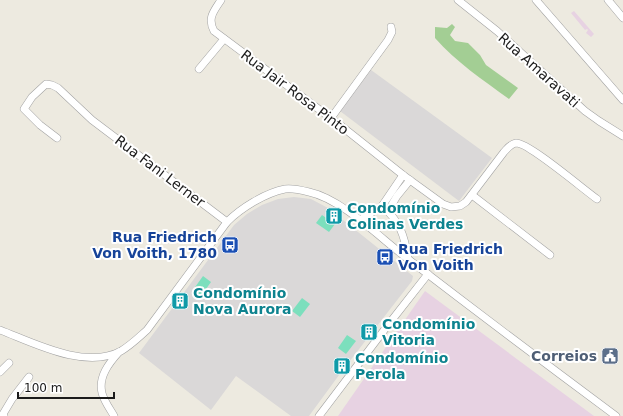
<svg xmlns="http://www.w3.org/2000/svg" width="623" height="416" viewBox="0 0 623 416" font-family="'DejaVu Sans',sans-serif">
	<style>
		.residential { fill: #dad8d8 }
		.industrial { fill: #e7d2e2 }
		.forest { fill: #a3ce94 }
		.pitch { fill: #7cdfbd }
		.lines { fill: none; stroke-linecap: round; stroke-linejoin: round }
		.minor-casing { stroke: #a2a2a2; stroke-width: 8 }
		.minor { stroke: #fff; stroke-width: 7 }
		.labels { text-anchor: middle; dominant-baseline: central; stroke-width: 4; stroke-linejoin: round; paint-order: stroke }
		.street-label { font-size: 14px; fill: #1b1b1b; stroke: #fff }
		.culture-label { font-size: 14px; font-weight: bold; fill: #0d838f; stroke: #fff; text-anchor: start }
		.transit-label { font-size: 14px; font-weight: bold; fill: #164399; stroke: #fff; text-anchor: end }
		.service-label { font-size: 14px; font-weight: bold; fill: #4e5e75; stroke: #fff; text-anchor: end }
	</style>
	<rect width="100%" height="100%" fill="#edeae0"/>
	<g class="residential">
		<path d="M371 70 492 158 459 201 340 111Z"/>
		<path d="M294 197 311 199 328 208 413 276 412 281 342 371 309 416H291L236 376 211 410 139 353 234 225 247 214 262 205 278 199Z"/>
	</g>
	<g class="industrial">
		<path d="M574 11 594 34 591 37 586 33 588 30 587 29 585 30 571 13Z"/>
		<path d="M425 291 594 416H338Z"/>
	</g>
	<path class="forest" d="M452 24 455 27 450 35 455 41 468 43 480 55 486 65 518 88 509 99C483 80 456 62 435 38V27L447 28Z"/>
	<g class="pitch">
		<path d="M322 215 335 224 329 232 316 223Z"/>
		<path d="M203 276 211 282 201 296 193 290Z"/>
		<path d="M302 298 310 304 300 317 292 311Z"/>
		<path d="M347 335 356 341 346 354 338 348Z"/>
	</g>
	<g class="lines">
		<defs>
			<g id="minor">
				<path d="M221 0C214 11 207 18 214 31L340 125 403 175 443 204 451 207 460 206 466 202 504 152C507 149 510 144 516 143 528 142 584 190 597 199"/>
				<path d="M458 0 497 31 585 111 599 121 623 136"/>
				<path d="M536 0 623 100"/>
				<path d="M608 0 623 18"/>
				<path d="M199 69 224 39"/>
				<path d="M331 118 388 40 392 32 391 27"/>
				<path d="M57 138 40 125 24 109 32 97 46 84 52 85 58 88 92 120 227 222"/>
				<path d="M472 195 550 255"/>
				<path d="M382 206C400 221 405 237 408 259"/>
				<path d="M388 211 397 196 410 180"/>
				<path d="M360 220 382 206 403 175"/>
				<path d="M0 330C34 343 85 370 121 351 131 345 138 338 147 330L227 222C241 208 265 193 285 189 292 188 301 190 309 192 342 199 380 238 408 259 477 312 546 364 616 416"/>
				<path d="M0 372 9 363"/>
				<path d="M4 416 3 414 12 399 29 377"/>
				<path d="M114 416C110 409 104 401 102 393 98 377 109 363 119 352"/>
				<path d="M319 416 388 325 428 274"/>
			</g>
		</defs>
		<use href="#minor" class="minor-casing"/>
		<use href="#minor" class="minor"/>
	</g>
	<defs>
		<symbol id="building-square" viewBox="-11 -11 22 22"><rect x="-9" y="-9" width="18" height="18" rx="4" fill="#0f9aa8" stroke="#fff"/><path d="M-4-6H4V6H1V3H-1V6H-4ZM-2.5-4.3h1.7v1.8h-1.7ZM.8-4.3h1.7v1.8H.8ZM-2.5-1h1.7V.8h-1.7ZM.8-1h1.7V.8H.8Z" fill="#fff"/></symbol>
		<symbol id="bus-square" viewBox="-11 -11 22 22"><rect x="-9" y="-9" width="18" height="18" rx="4" fill="#1a4fb4" stroke="#fff"/><path d="M-5-6H5V4H4V6H2V4H-2V6H-4V4H-5ZM-3.5-4V0h7V-4ZM-3.5 1.2v1.5H-2V1.2ZM2 1.2v1.5H3.5V1.2Z" fill="#fff"/></symbol>
		<symbol id="civic-square" viewBox="-11 -11 22 22"><rect x="-9" y="-9" width="18" height="18" rx="4" fill="#5c6f8a" stroke="#fff"/><path d="M-.6-6.5H3V-4.5H.6V-3L4-1V1h2V6H-6V1h2V-1L-.6-3ZM-1.2 2.5V6h2.4V2.5Z" fill="#fff"/></symbol>
	</defs>
	<g fill-rule="evenodd">
		<use href="#building-square" x="324" y="206" width="20" height="20"/>
		<use href="#bus-square" x="220" y="235" width="20" height="20"/>
		<use href="#bus-square" x="375" y="247" width="20" height="20"/>
		<use href="#building-square" x="170" y="291" width="20" height="20"/>
		<use href="#building-square" x="359" y="322" width="20" height="20"/>
		<use href="#civic-square" x="600" y="346" width="20" height="20"/>
		<use href="#building-square" x="332" y="356" width="20" height="20"/>
	</g>
	<g class="labels">
		<g class="street-label">
			<text transform="translate(539 70) rotate(42)">Rua Amaravati</text>
			<text transform="translate(295 92) rotate(37)">Rua Jair Rosa Pinto</text>
			<text transform="translate(160 171) rotate(37)">Rua Fani Lerner</text>
		</g>
		<g class="culture-label">
			<text x="347" y="208">Condomínio<tspan x="347" dy="16">Colinas Verdes</tspan></text>
			<text x="193" y="293">Condomínio<tspan x="193" dy="16">Nova Aurora</tspan></text>
			<text x="382" y="324">Condomínio<tspan x="382" dy="16">Vitoria</tspan></text>
			<text x="355" y="358">Condomínio<tspan x="355" dy="16">Perola</tspan></text>
		</g>
		<g class="transit-label">
			<text x="217" y="237">Rua Friedrich<tspan x="217" dy="16">Von Voith, 1780</tspan></text>
			<text x="398" y="249" text-anchor="start">Rua Friedrich<tspan x="398" dy="16">Von Voith</tspan></text>
		</g>
		<g class="service-label">
			<text x="597" y="356">Correios</text>
		</g>
	</g>
	<path d="M18 392v6h96v-6" fill="none" stroke="#1b1b1b" stroke-width="2"/>
	<text x="24" y="392" font-size="12" fill="#1b1b1b" stroke="#ffffff" stroke-width="3" paint-order="stroke">100 m</text>
</svg>
